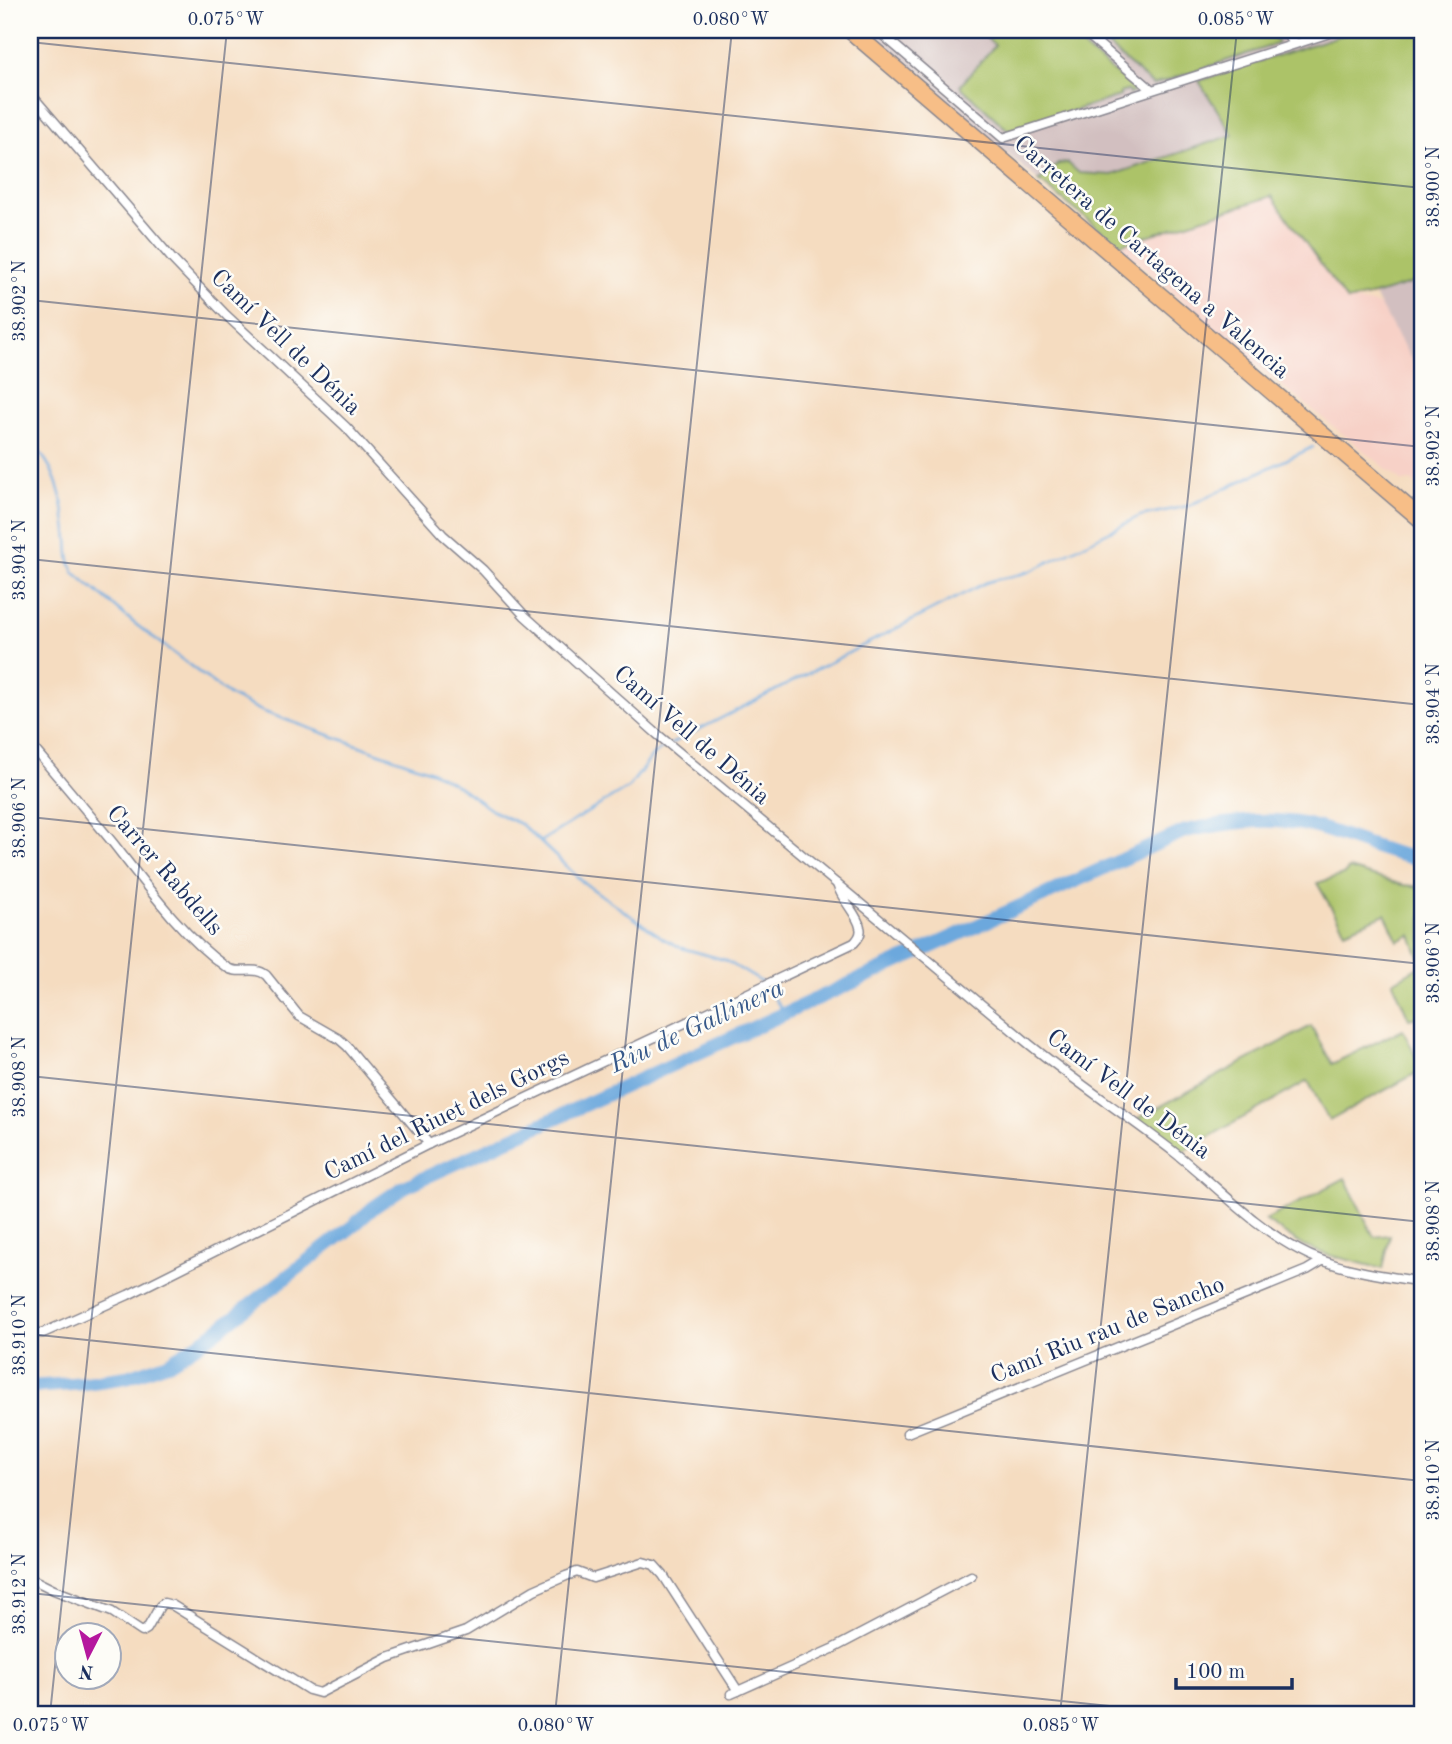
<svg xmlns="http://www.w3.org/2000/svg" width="1452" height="1744" viewBox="0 0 1452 1744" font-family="'Old Standard TT',serif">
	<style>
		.built { fill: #f7d1c7 }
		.industrial { fill: #d2bfc0 }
		.green { fill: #acc368; stroke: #647963; stroke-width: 2 }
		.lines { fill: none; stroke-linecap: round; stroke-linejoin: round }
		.stream { stroke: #6ca8dd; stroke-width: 2.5 }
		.river { stroke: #6ca8dd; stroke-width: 14 }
		.street-casing { stroke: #88868f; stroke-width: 11 }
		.highway-casing { stroke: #88868f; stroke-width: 19 }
		.street { stroke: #fff; stroke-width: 8 }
		.highway { stroke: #f7be87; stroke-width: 16 }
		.ticks { fill: none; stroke: #1b2f5e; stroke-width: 2; stroke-opacity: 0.45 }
		.labels { text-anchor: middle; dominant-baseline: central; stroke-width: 5; stroke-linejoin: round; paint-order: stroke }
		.street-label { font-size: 24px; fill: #1b2f5e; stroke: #fdfcf7 }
		.water-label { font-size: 26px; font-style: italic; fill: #37598a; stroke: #fdfcf7 }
		.neatline { fill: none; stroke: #1b2f5e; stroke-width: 2.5 }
		.ticks-label { font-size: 18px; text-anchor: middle; fill: #1b2f5e }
	</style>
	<rect width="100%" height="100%" fill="#fdfcf7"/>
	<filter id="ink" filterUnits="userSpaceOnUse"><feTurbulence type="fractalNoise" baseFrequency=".0143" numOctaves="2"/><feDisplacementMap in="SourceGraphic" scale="14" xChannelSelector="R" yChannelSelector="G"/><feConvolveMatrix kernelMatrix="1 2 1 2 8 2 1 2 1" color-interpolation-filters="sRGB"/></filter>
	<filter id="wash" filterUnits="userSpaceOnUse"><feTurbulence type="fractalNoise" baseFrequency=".00686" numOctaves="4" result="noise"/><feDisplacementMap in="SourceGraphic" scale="28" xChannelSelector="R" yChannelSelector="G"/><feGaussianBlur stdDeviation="1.57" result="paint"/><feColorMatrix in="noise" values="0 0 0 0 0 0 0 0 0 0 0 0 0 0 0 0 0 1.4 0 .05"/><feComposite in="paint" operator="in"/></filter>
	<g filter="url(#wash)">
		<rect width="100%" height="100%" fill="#f5dcc0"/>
		<path class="built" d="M1272 196 1347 300 1422 311V490L1411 481 1403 482 1220 336 1119 245Z"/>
		<g class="industrial">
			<path d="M863 30H1357L1199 81 1233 135 1112 175 1079 173 1068 164 1039 181Z"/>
			<path d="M1422 280V378L1374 295Z"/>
		</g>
		<g class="green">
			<path d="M977 30H1062L1132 87 1134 92 1129 94 1128 90 1120 93V96L1009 131 960 86 995 45Z"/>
			<path d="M1090 30H1264L1278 42 1277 44 1153 85Z"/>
			<path d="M1357 30H1422V280L1374 295 1347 301 1272 196 1119 245 1039 181 1058 164 1068 163 1079 173 1112 175 1233 135 1199 81Z"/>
			<path d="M1349 869 1403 885 1422 887V965L1411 935 1398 941 1385 914 1345 931 1317 883 1343 875Z"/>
			<path d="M1422 965V1030L1416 1017 1409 1019 1393 982Z"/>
			<path d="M1311 1026 1332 1064 1403 1029 1422 1070 1329 1121 1308 1081 1182 1152 1137 1119Z"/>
			<path d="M1345 1178 1374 1237 1390 1235 1383 1269 1325 1254 1303 1246 1265 1220Z"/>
		</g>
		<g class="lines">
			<g class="stream">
				<path d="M30 443C58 465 64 506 68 539 69 551 68 561 74 572L134 623 230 696 264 712 431 771 458 786 493 811 522 825 584 883 664 939 682 948 725 960 763 983"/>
				<path d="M541 841 629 787 653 755 663 748 985 583C1001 577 1017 577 1033 570L1140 516 1188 506 1313 447"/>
				<path d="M767 988 784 1013"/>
			</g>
			<path class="river" d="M30 1387 85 1383 127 1377 168 1363 210 1336 353 1226 374 1207 402 1188 1185 831C1228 822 1275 815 1319 828 1354 838 1386 854 1422 859"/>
		</g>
	</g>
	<g filter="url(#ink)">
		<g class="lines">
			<defs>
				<g id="street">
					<path d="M877 30 1003 138 1339 30"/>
					<path d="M1082 30 1151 89"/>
					<path d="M1280 30 1296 43"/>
					<path d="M890 41 899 30"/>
					<path d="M30 93 173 260 226 315 346 427 443 535 483 570 525 616 657 734 1029 1044C1076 1082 1126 1115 1174 1152 1216 1185 1252 1225 1299 1250 1335 1270 1382 1275 1422 1282"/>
					<path d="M30 744C58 777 86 810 113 843 146 885 182 936 226 967 239 976 253 965 266 975L299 1016 339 1039 347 1046 429 1144"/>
					<path d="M30 1333H43L128 1295 429 1144 854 943C858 939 862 933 860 927 858 915 842 901 837 884"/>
					<path d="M907 1433 1307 1270 1322 1261"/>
					<path d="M30 1578 54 1590 112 1612 142 1632 147 1629 160 1606 164 1603 172 1605 309 1690 320 1693 388 1658 466 1631 534 1590 566 1576 577 1572 593 1578 643 1562 654 1565 663 1575 738 1691"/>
					<path d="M731 1694 832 1649 971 1576"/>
				</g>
				<path id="highway" d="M850 30 1422 520"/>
			</defs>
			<use href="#street" class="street-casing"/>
			<use href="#highway" class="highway-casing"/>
			<use href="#street" class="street"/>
			<use href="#highway" class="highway"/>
		</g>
	</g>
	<path class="ticks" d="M30 42 1422 188M30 300 1422 447M30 559 1422 705M30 817 1422 964M30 1076 1422 1222M30 1334 1422 1481M30 1593 1186 1714M50 1714 227 30M555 1714 732 30M1060 1714 1237 30"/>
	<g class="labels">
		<g class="street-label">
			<text transform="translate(1151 258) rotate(41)">Carretera de Cartagena a Valencia</text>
			<text transform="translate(285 343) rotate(44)">Camí Vell de Dénia</text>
			<text transform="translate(691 736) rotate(41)">Camí Vell de Dénia</text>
			<text transform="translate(164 871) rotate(49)">Carrer Rabdells</text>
			<text transform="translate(1128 1095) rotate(37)">Camí Vell de Dénia</text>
			<text transform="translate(447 1116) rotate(-26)">Camí del Riuet dels Gorgs</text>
			<text transform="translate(1108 1331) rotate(-22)">Camí Riu rau de Sancho</text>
		</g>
		<g class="water-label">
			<text transform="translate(697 1027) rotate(-25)">Riu de Gallinera</text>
		</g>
	</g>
	<rect width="1452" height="1744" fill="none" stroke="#fdfcf7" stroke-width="77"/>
	<g transform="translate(88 1656) rotate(186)"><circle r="33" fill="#fdfcf7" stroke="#a3aaba" stroke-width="2"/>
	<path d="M0-5L12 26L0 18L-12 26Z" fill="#b5179e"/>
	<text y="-10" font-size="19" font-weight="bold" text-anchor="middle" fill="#1b2f5e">N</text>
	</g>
	<path d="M1176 1678v10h116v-10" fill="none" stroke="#1b2f5e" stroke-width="3.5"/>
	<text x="1186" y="1678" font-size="21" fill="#1b2f5e" stroke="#fdfcf7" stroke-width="5" paint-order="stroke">100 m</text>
	<rect x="38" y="38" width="1376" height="1668" class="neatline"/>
	<g class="ticks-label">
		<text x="226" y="25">0.075°W</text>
		<text x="731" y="25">0.080°W</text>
		<text x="1236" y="25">0.085°W</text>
		<text transform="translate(1433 187) rotate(-90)" y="6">38.900°N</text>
		<text transform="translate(19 301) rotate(-90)" y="6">38.902°N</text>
		<text transform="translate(1433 446) rotate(-90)" y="6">38.902°N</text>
		<text transform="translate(19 560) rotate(-90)" y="6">38.904°N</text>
		<text transform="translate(1433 704) rotate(-90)" y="6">38.904°N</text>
		<text transform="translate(19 818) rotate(-90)" y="6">38.906°N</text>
		<text transform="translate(1433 963) rotate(-90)" y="6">38.906°N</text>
		<text transform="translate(19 1077) rotate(-90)" y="6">38.908°N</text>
		<text transform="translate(1433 1221) rotate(-90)" y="6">38.908°N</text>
		<text transform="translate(19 1335) rotate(-90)" y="6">38.910°N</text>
		<text transform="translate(1433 1480) rotate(-90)" y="6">38.910°N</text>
		<text transform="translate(19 1594) rotate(-90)" y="6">38.912°N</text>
		<text x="51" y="1731">0.075°W</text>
		<text x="556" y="1731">0.080°W</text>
		<text x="1061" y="1731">0.085°W</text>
	</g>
</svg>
